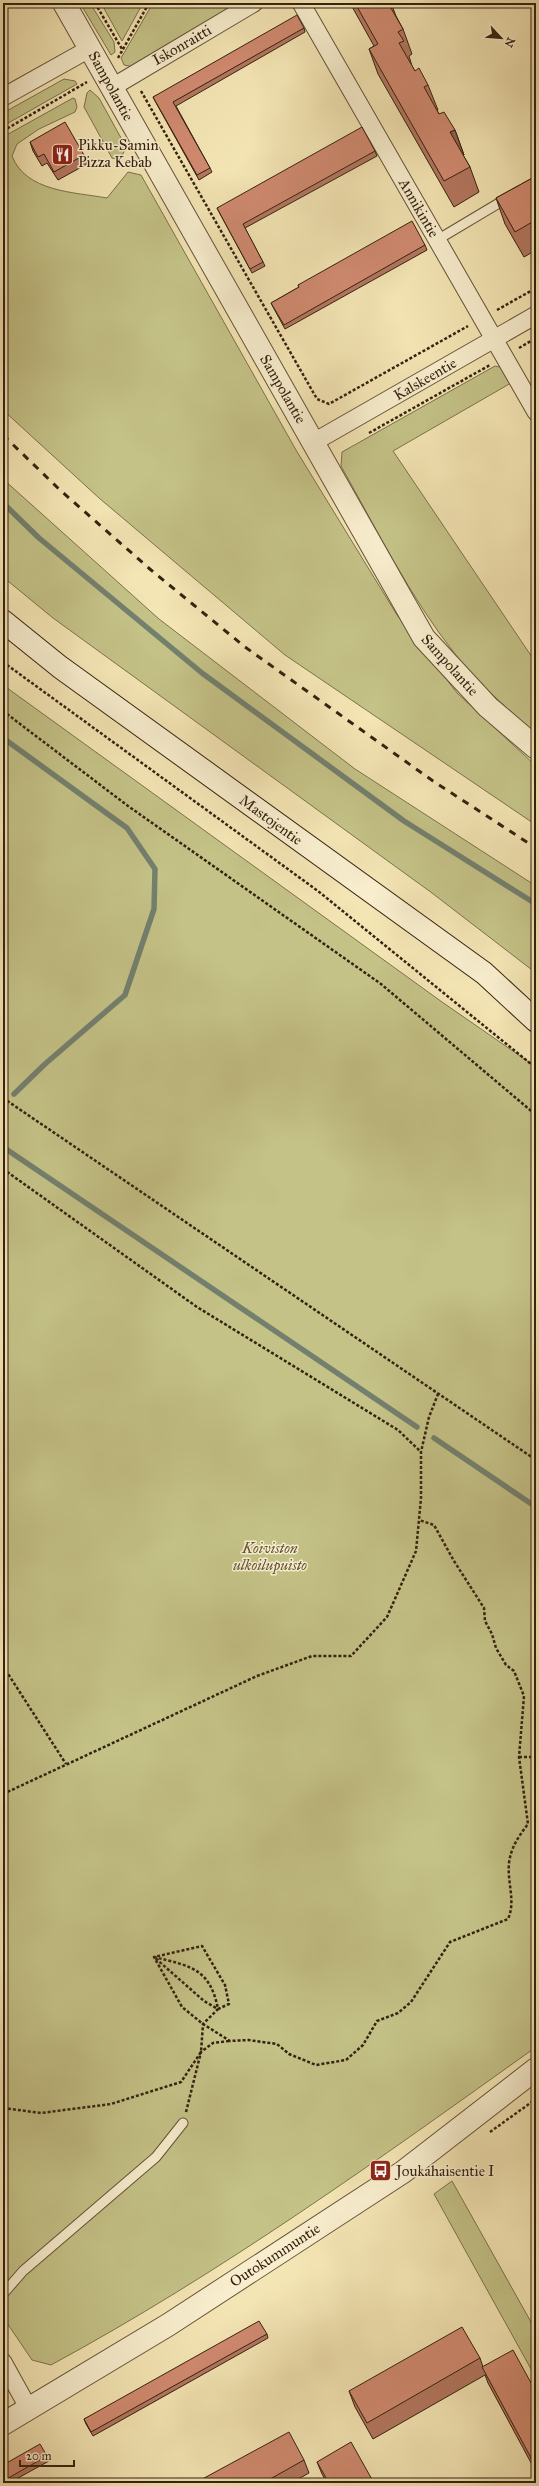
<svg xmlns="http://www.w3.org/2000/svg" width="539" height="2486" viewBox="0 0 539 2486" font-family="'IM FELL Great Primer',serif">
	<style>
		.green { fill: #c4c287; stroke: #7c724c }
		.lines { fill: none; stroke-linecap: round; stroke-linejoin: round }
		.stream { stroke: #73806e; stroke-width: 5.5 }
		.service-casing { stroke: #655239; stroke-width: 11 }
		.minor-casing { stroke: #655239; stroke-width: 19 }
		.tertiary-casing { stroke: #655239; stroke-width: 24 }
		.secondary-casing { stroke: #352110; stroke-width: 24 }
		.path { stroke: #352110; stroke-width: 2.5; stroke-dasharray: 3 2; stroke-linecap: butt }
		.service { stroke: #f8eece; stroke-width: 9 }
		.minor { stroke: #f8eece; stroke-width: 17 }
		.tertiary { stroke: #f8eece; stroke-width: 22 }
		.secondary { stroke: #f8eece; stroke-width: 22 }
		.rail { stroke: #352110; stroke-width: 3; stroke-dasharray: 7 7; stroke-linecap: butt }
		.wall { fill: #b37760; stroke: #352110 }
		.shaded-wall { fill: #92614e; stroke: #352110 }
		.building { fill: #d08a70; stroke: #352110 }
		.labels { text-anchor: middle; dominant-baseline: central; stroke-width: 3; stroke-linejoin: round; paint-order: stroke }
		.street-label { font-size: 15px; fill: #352110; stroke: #f8eece }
		.poi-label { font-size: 15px; fill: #352110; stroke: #f8eece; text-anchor: start }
		.park-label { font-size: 15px; font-style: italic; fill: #605134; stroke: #f8eece }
	</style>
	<rect width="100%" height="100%" fill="#f4e5b4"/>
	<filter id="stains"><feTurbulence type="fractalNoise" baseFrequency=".005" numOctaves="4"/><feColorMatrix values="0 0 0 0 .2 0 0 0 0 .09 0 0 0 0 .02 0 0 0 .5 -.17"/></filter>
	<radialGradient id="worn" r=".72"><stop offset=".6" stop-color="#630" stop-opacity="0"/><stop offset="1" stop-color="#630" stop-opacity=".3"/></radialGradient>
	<g class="green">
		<path d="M80 3H90L114 42 115 52 111 55Z"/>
		<path d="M101 3H143L122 41Z"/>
		<path d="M153 3H242L134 67 124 65 121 58Z"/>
		<path d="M64 79 75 81 77 84 3 126V113Z"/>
		<path d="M90 90 99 98 126 147 123 154 117 159 112 158 84 107 87 93Z"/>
		<path d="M73 98 75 99 77 107 75 112 39 129 17 144 12 156C26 192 74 192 107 198L128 172 141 175 296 450 397 615 457 693 536 766V825L285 655 99 498 3 410V137Z"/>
		<path d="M495 366 500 367 511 383 393 451 536 663V733C507 709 479 684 455 654 410 597 377 530 341 466L342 452Z"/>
		<path d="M3 479 159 619 355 769 536 886V973L432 893 53 618 3 577Z"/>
		<path d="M3 685 442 1002 536 1067V2047C378 2160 221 2273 51 2365L32 2360 3 2317Z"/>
		<path d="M452 2181 536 2331V2378L434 2194Z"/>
	</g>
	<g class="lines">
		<g class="stream">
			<path d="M3 503 39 538 202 673 404 821 536 904"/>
			<path d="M3 738 127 828 155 869 154 909 125 995 45 1064 14 1094"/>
			<path d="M3 1147 417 1427"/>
			<path d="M434 1438 536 1507"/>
		</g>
		<defs>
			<g id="service">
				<path d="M437 240 509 197"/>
				<path d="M3 2294 23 2271 156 2157 183 2123"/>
			</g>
			<g id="minor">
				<path d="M301 3 536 412"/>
				<path d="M111 88 254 3"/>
				<path d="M3 97 89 49"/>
				<path d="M314 442 536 315"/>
				<path d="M3 2362 29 2409"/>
			</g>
			<g id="tertiary">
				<path d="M64 3 424 638 488 707 536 748"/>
				<path d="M3 2424 168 2325 403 2172 536 2069"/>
			</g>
			<path id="secondary" d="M3 621 60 667 484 973 536 1021"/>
		</defs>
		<use href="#service" class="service-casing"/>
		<use href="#minor" class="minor-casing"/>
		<use href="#tertiary" class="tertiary-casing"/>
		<use href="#secondary" class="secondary-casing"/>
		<g class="path">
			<path d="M95 3 122 49"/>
			<path d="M118 58 149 3"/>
			<path d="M141 91 317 399 329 404 468 326"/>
			<path d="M3 131 87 82"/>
			<path d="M497 310 536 288"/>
			<path d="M519 348 536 338"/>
			<path d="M369 433 490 365"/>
			<path d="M3 662 318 891 536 1068"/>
			<path d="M3 711 128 806 381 984 536 1115"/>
			<path d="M3 1098 536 1460"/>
			<path d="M3 1169 197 1307 398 1430 421 1452"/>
			<path d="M3 1666 66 1764"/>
			<path d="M519 1757H536"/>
			<path d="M3 1794 257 1676 312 1656H351L387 1617 416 1551 421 1498V1452L429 1417 438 1394"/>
			<path d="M3 2108 41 2113 111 2104 181 2082 201 2052 203 2024 218 2009 204 2001 154 1957C190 1966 210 1968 218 2009L229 2004 225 1985 202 1946 154 1957 182 2007 203 2024 230 2041 248 2040 277 2044 289 2054 316 2065 346 2060 363 2045 377 2021 398 2013 411 2002 450 1942 508 1919C516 1901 507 1883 509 1863 511 1847 519 1836 528 1824L519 1757 524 1696 514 1671 506 1665 496 1648 492 1634 485 1621 484 1608 454 1561 434 1525 419 1520"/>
			<path d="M186 2112 201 2052 213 2043 229 2041"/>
			<path d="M490 2132 536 2099"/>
		</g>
		<use href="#service" class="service"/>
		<use href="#minor" class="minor"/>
		<use href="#tertiary" class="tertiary"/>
		<use href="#secondary" class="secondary"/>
		<path class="rail" d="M3 435 60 490 151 570 245 647 433 781 536 848"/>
	</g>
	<g class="wall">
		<path d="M350 3H391L396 16 403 29 412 54 409 56 412 66 415 71 428 85 438 110H437L439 114 455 130 464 155H463L470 167 479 192 454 207 378 74 369 49 374 46Z"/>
		<path d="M304 28 305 32 176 106 210 168 212 172 199 180 155 101 153 97Z"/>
		<path d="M30 142 84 155 87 164 58 180 47 163 42 166 33 151Z"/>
		<path d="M375 151 377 156 245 228 263 262 265 266 252 273 219 212 217 208Z"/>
		<path d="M536 176V250L524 257 505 224 496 198Z"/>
		<path d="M425 245 427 250 285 329 273 307 271 303 299 287 298 285Z"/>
		<path d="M267 2334 268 2338 93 2436 86 2424 84 2419Z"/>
		<path d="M480 2358 483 2367 536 2392V2472L488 2383 485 2375 373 2439 355 2407 349 2391Z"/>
		<path d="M47 2456 49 2461 9 2483H3V2465Z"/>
		<path d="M304 2460 309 2473 291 2483H195Z"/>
		<path d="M317 2462 374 2483H327L322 2474Z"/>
	</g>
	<path class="shaded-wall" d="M455 130 464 155 459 157 450 132Z"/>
	<g class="building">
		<path d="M355 3H388L403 29 398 32 404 41 399 43 415 71 419 68 428 85 424 87 439 114 444 112 455 130 450 132 470 167 444 181 369 49 378 44Z"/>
		<path d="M297 15 304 28 173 102 210 168 197 175 153 97Z"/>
		<path d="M65 122 84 155 54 172 44 154 38 157 30 142Z"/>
		<path d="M362 127 375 151 243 224 263 262 250 269 217 208Z"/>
		<path d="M536 176V214L532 216 534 221 515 232 496 198Z"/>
		<path d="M412 221 425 245 284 325 271 303 299 287 298 285Z"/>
		<path d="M259 2321 267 2334 91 2432 84 2419Z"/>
		<path d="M462 2327 480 2358 367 2423 349 2391Z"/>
		<path d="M513 2350 536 2392V2467L482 2367Z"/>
		<path d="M289 2432 304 2460 263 2483H195Z"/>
		<path d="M351 2442 374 2483H329L317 2462Z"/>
		<path d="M40 2444 47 2456 3 2481V2465Z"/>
	</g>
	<defs>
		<symbol id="restaurant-square" viewBox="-11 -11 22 22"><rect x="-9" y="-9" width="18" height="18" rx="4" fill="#8f2418" stroke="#f8eece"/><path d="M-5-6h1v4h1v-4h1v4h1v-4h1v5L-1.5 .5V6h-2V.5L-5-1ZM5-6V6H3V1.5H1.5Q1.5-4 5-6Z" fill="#fff"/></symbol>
		<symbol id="bus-square" viewBox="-11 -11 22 22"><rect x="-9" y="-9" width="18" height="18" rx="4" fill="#8f2418" stroke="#f8eece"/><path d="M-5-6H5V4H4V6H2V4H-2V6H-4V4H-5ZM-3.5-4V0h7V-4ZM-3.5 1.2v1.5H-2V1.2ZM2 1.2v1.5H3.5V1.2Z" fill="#fff"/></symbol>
	</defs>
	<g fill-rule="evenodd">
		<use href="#restaurant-square" x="50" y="142" width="25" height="25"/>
		<use href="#bus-square" x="368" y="2158" width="25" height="25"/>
	</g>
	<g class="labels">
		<g class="street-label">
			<text transform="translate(182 45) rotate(-30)">Iskonraitti</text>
			<text transform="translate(111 86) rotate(61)">Sampolantie</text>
			<text transform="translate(419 208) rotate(60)">Annikintie</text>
			<text transform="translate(425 379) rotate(-30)">Kalskeentie</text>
			<text transform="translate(283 389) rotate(60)">Sampolantie</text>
			<text transform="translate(450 665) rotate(48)">Sampolantie</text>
			<text transform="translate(271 820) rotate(36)">Mastojentie</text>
			<text transform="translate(275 2255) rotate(-33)">Outokummuntie</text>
		</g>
		<g class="poi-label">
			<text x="78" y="145">Pikku-Samin<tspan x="78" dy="17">Pizza Kebab</tspan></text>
			<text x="396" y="2171">Joukahaisentie I</text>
		</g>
		<g class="park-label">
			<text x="270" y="1548">Koiviston<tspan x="270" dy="17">ulkoilupuisto</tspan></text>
		</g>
	</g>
	<rect width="539" height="2486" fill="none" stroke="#f4e5b4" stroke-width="16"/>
	<rect x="4" y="4" width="531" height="2478" fill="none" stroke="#352110" stroke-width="2"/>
	<rect x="8" y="8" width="523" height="2470" fill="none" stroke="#352110"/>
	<g transform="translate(501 38) rotate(116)" stroke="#f8eece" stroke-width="3" paint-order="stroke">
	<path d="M0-3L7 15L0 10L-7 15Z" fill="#352110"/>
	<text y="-6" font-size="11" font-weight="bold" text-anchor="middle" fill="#352110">N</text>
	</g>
	<path d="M20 2460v6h54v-6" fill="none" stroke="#352110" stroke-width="2"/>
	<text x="26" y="2460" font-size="12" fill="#352110" stroke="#f8eece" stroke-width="3" paint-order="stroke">20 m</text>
	<rect width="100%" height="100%" filter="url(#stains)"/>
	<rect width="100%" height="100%" fill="url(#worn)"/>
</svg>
